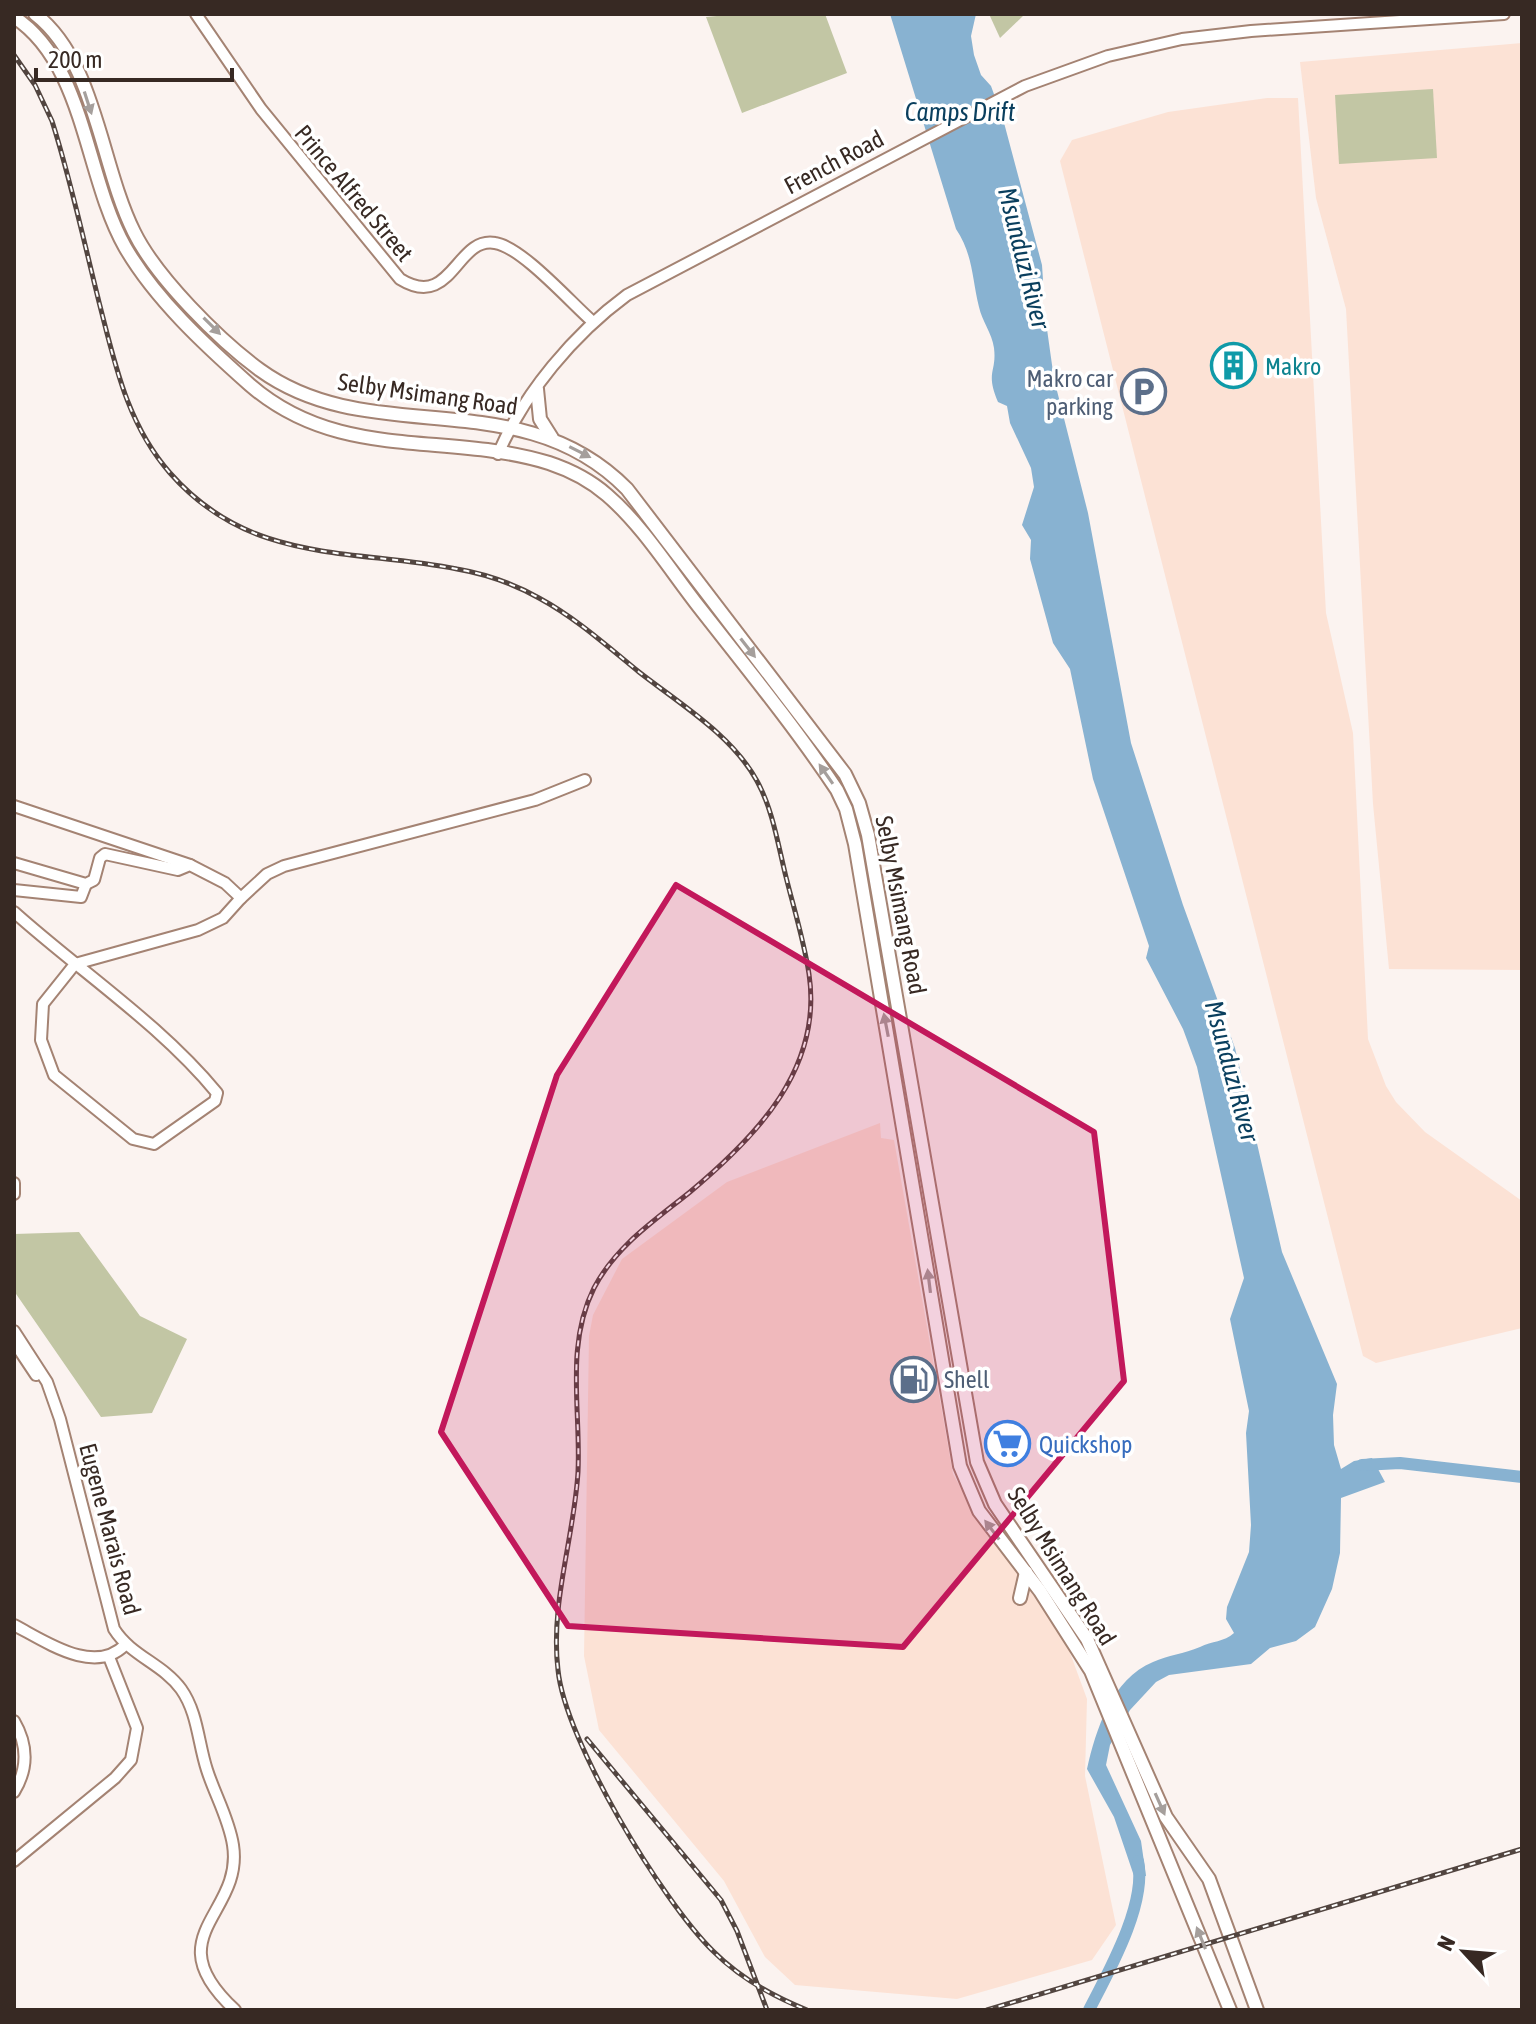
<svg xmlns="http://www.w3.org/2000/svg" width="1536" height="2024" viewBox="0 0 1536 2024" font-family="'Asap Condensed',sans-serif">
	<style>
		.built { fill: #fce2d5 }
		.green { fill: #c2c6a4 }
		.water { fill: #88b2d1 }
		.lines { fill: none; stroke-linecap: round; stroke-linejoin: round }
		.river { stroke: #88b2d1; stroke-width: 12 }
		.minor-casing { stroke: #a48373; stroke-width: 14 }
		.major-casing { stroke: #a48373; stroke-width: 16 }
		.minor { stroke: #fff; stroke-width: 10 }
		.major { stroke: #fff; stroke-width: 12 }
		.rail-casing { stroke: #524540; stroke-width: 5 }
		.rail { stroke: #fff; stroke-width: 2; stroke-dasharray: 6; stroke-linecap: butt }
		.oneway { fill: #a59f9c }
		.marked { fill: #c2185b; fill-opacity: 0.2; stroke: #c2185b; stroke-width: 6; stroke-linejoin: round }
		.labels { text-anchor: middle; dominant-baseline: central; stroke-width: 7; stroke-linejoin: round; paint-order: stroke }
		.street-label { font-size: 24px; fill: #372923; stroke: #fff }
		.culture-label { font-size: 24px; fill: #0d838f; stroke: #fff; text-anchor: start }
		.service-label { font-size: 24px; fill: #4e5e75; stroke: #fff; text-anchor: end }
		.shop-label { font-size: 24px; fill: #366cbe; stroke: #fff; text-anchor: start }
		.water-label { font-size: 26px; font-style: italic; fill: #0a3f5e; stroke: #fff }
	</style>
	<rect width="100%" height="100%" fill="#fbf3f0"/>
	<g class="built">
		<path d="M1522 43V970L1389 969 1373 804 1346 309 1316 198 1300 62Z"/>
		<path d="M1267 98H1298L1326 613 1353 733 1368 1039 1386 1086 1396 1102 1425 1132 1522 1201V1328L1376 1363 1363 1356 1060 161 1072 140 1168 112Z"/>
		<path d="M880 1123 881 1138 894 1140 953 1474 987 1535 1055 1612 1087 1699 1085 1776 1116 1925 1092 1960 957 1999 795 1985 765 1957 724 1881 599 1730 584 1656 589 1336 593 1315 622 1259 727 1182Z"/>
	</g>
	<g class="green">
		<path d="M738 14H825L847 73 742 113 706 17Z"/>
		<path d="M989 14H1025L1000 38Z"/>
		<path d="M1433 89 1437 158 1339 164 1335 95Z"/>
		<path d="M79 1232 140 1316 187 1339 152 1413 101 1417 14 1291V1234Z"/>
	</g>
	<path class="water" d="M890 14H976L971 36 974 55 981 75 991 86 1003 119 1042 265 1043 280 1038 307 1045 315 1054 379 1088 513 1131 743 1183 905 1235 1048 1282 1252 1337 1384 1333 1415 1334 1445 1341 1469 1354 1461 1372 1458 1385 1482 1341 1498 1340 1553 1332 1589 1315 1627 1296 1641 1270 1648 1251 1664 1169 1675 1156 1682 1130 1710 1110 1745 1106 1765 1141 1841 1146 1876H1134L1114 1817 1087 1769C1096 1729 1112 1679 1153 1662 1168 1655 1184 1654 1200 1647 1212 1641 1224 1642 1234 1633L1226 1619 1227 1607 1249 1552 1251 1525 1246 1433 1249 1411 1230 1319 1244 1278 1197 1067 1183 1029 1146 958 1149 946 1093 779 1070 669 1053 643 1030 559 1031 540 1022 525 1034 487 1031 468 1010 423 1007 406 998 402C985 371 997 373 994 348 992 333 982 321 979 307 972 279 973 254 956 229Z"/>
	<g class="lines">
		<g class="river">
			<path d="M1362 1465 1400 1463 1522 1477"/>
			<path d="M1089 2010C1109 1971 1147 1904 1138 1861"/>
		</g>
		<defs>
			<g id="minor">
				<path d="M196 14 261 109 400 279C452 311 456 236 495 243 522 247 571 303 593 322"/>
				<path d="M498 454C524 393 574 334 627 295L1025 86 1108 56 1182 39 1251 31 1504 14"/>
				<path d="M14 806 190 865"/>
				<path d="M14 863 86 884 94 880 100 858 105 854 178 870 190 865 225 883 241 898 223 918 198 930 75 964 43 1004 41 1040 54 1075 133 1139 154 1144 215 1101 217 1093C160 1024 81 972 14 912"/>
				<path d="M14 890 81 897 86 884"/>
				<path d="M241 898 267 874 284 866 535 800 585 780"/>
				<path d="M14 1183V1194"/>
				<path d="M14 1331 47 1382 60 1419 114 1629C131 1656 163 1664 181 1689 198 1713 198 1743 207 1770 215 1795 229 1819 233 1845 244 1915 154 1935 235 2010"/>
				<path d="M14 1342 36 1375"/>
				<path d="M14 1625C45 1641 94 1676 125 1645"/>
				<path d="M14 1721C28 1745 28 1769 14 1792"/>
				<path d="M14 1861 115 1778 131 1760 137 1728 109 1657"/>
			</g>
			<g id="major">
				<path d="M35 14C96 61 100 164 134 232 156 277 219 340 260 370 372 451 520 380 627 489L845 774 859 803 868 835 977 1462 995 1504 1087 1639 1166 1817 1209 1879 1257 2010"/>
				<path d="M14 17C85 63 85 177 125 247 155 299 205 345 250 385 340 463 446 431 549 463 570 470 591 481 607 495 643 526 670 570 699 607 746 667 795 727 837 790L846 809 855 844 960 1466 979 1511 1040 1591 1091 1671 1230 2010"/>
				<path d="M537 389 540 419 552 438"/>
				<path d="M1020 1598 1026 1572"/>
			</g>
		</defs>
		<use href="#minor" class="minor-casing"/>
		<use href="#major" class="major-casing"/>
		<use href="#minor" class="minor"/>
		<use href="#major" class="major"/>
		<defs>
			<g id="rail">
				<path d="M14 55 35 85 52 121C71 181 84 242 99 302 115 364 127 424 170 473 251 565 350 548 457 569 486 574 514 584 539 598 576 618 607 646 639 672 680 704 732 735 757 781 773 810 778 845 786 877 794 909 804 941 809 974 823 1068 757 1136 690 1192 654 1221 616 1246 594 1288 565 1346 581 1410 578 1472 574 1538 550 1604 558 1670 565 1741 662 1901 713 1951 740 1978 772 1996 807 2010"/>
				<path d="M587 1739 721 1900 737 1931 767 2010"/>
				<path d="M987 2010 1522 1849"/>
			</g>
		</defs>
		<use href="#rail" class="rail-casing"/>
		<use href="#rail" class="rail"/>
	</g>
	<defs><path id="oneway-solid" d="M-6-.8H1V-3.2L6.5 0L1 3.2V.8H-6Z" transform="scale(2)"/></defs>
	<g class="oneway">
		<use href="#oneway-solid" transform="translate(88 103) rotate(72)"/>
		<use href="#oneway-solid" transform="translate(212 326) rotate(45)"/>
		<use href="#oneway-solid" transform="translate(580 452) rotate(27)"/>
		<use href="#oneway-solid" transform="translate(748 648) rotate(52)"/>
		<use href="#oneway-solid" transform="translate(826 774) rotate(-125)"/>
		<use href="#oneway-solid" transform="translate(886 1025) rotate(-101)"/>
		<use href="#oneway-solid" transform="translate(929 1281) rotate(-97)"/>
		<use href="#oneway-solid" transform="translate(992 1530) rotate(-127)"/>
		<use href="#oneway-solid" transform="translate(1160 1804) rotate(66)"/>
		<use href="#oneway-solid" transform="translate(1201 1938) rotate(-112)"/>
	</g>
	<path class="marked" d="M676 885 1094 1132 1124 1381 903 1647 568 1626 441 1432 557 1075Z"/>
	<defs>
		<symbol id="building-ring" viewBox="-11 -11 22 22"><circle r="9.5" fill="#fff" stroke="#0f9aa8" stroke-width="1.5"/><path d="M-4-6H4V6H1V3H-1V6H-4ZM-2.5-4.3h1.7v1.8h-1.7ZM.8-4.3h1.7v1.8H.8ZM-2.5-1h1.7V.8h-1.7ZM.8-1h1.7V.8H.8Z" fill="#0f9aa8"/></symbol>
		<symbol id="parking-ring" viewBox="-11 -11 22 22"><circle r="9.5" fill="#fff" stroke="#5c6f8a" stroke-width="1.5"/><path d="M-3.5-5.5H1a3.5 3.5 0 0 1 0 7H-1V5.5H-3.5ZM-1-3.4V-.6H.8a1.4 1.4 0 0 0 0-2.8Z" fill="#5c6f8a"/></symbol>
		<symbol id="fuel-ring" viewBox="-11 -11 22 22"><circle r="9.5" fill="#fff" stroke="#5c6f8a" stroke-width="1.5"/><path d="M-5.5-6h7V0h2V4h1.3V-2.5L3-4.5l.8-.8L6-3V5H2.5V1h-1V6h-7ZM-4.2-4.7v3.2H.2V-4.7Z" fill="#5c6f8a"/></symbol>
		<symbol id="supermarket-ring" viewBox="-11 -11 22 22"><circle r="9.5" fill="#fff" stroke="#3f7fe0" stroke-width="1.5"/><path d="M-6-5.5h2.5l.6 2H6L4.5 2H-2.5L-4.4-4H-6ZM-1.5 3.2a1.3 1.3 0 1 0 .1 0ZM3 3.2a1.3 1.3 0 1 0 .1 0Z" fill="#3f7fe0"/></symbol>
	</defs>
	<g fill-rule="evenodd">
		<use href="#building-ring" x="1208" y="340" width="51" height="51"/>
		<use href="#parking-ring" x="1118" y="366" width="51" height="51"/>
		<use href="#fuel-ring" x="888" y="1354" width="51" height="51"/>
		<use href="#supermarket-ring" x="982" y="1418" width="51" height="51"/>
	</g>
	<g class="labels">
		<g class="street-label">
			<text transform="translate(834 162) rotate(-28)">French Road</text>
			<text transform="translate(354 193) rotate(50)">Prince Alfred Street</text>
			<text transform="translate(428 394) rotate(8)">Selby Msimang Road</text>
			<text transform="translate(901 905) rotate(79)">Selby Msimang Road</text>
			<text transform="translate(110 1529) rotate(75)">Eugene Marais Road</text>
			<text transform="translate(1062 1566) rotate(58)">Selby Msimang Road</text>
		</g>
		<g class="culture-label">
			<text x="1265" y="366">Makro</text>
		</g>
		<g class="service-label">
			<text x="1113" y="378">Makro car<tspan x="1113" dy="28">parking</tspan></text>
			<text x="944" y="1379" text-anchor="start">Shell</text>
		</g>
		<g class="shop-label">
			<text x="1039" y="1444">Quickshop</text>
		</g>
		<g class="water-label">
			<text x="960" y="112">Camps Drift</text>
			<text transform="translate(1024 258) rotate(76)">Msunduzi River</text>
			<text transform="translate(1232 1071) rotate(75)">Msunduzi River</text>
		</g>
	</g>
	<rect width="1536" height="2024" fill="none" stroke="#372923" stroke-width="32"/>
	<g transform="translate(1464 1952) rotate(296)" stroke="#ffffff" stroke-width="6" paint-order="stroke">
	<path d="M0-6L14 30L0 20L-14 30Z" fill="#372923"/>
	<text y="-12" font-size="22" font-weight="bold" text-anchor="middle" fill="#372923">N</text>
	</g>
	<path d="M36 68v12h196v-12" fill="none" stroke="#372923" stroke-width="4"/>
	<text x="48" y="68" font-size="24" fill="#372923" stroke="#ffffff" stroke-width="6" paint-order="stroke">200 m</text>
</svg>
